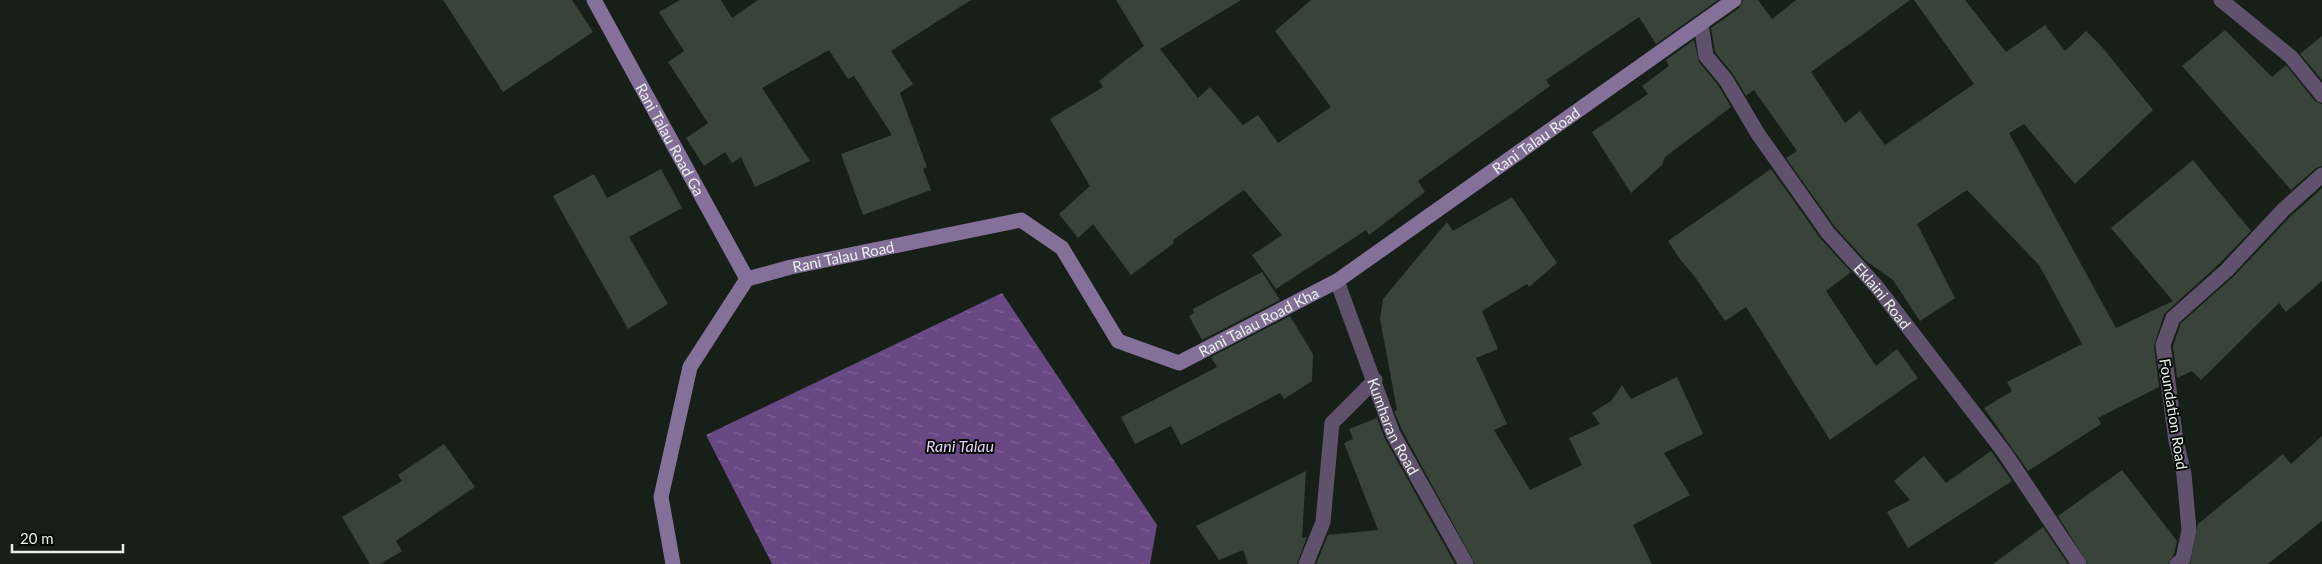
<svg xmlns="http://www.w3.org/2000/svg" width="2322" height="564" viewBox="0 0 2322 564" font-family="Lato,sans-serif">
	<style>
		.water { fill: url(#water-ripples) }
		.building { fill: #384339 }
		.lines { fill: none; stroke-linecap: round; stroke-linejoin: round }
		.street { stroke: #60526c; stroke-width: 15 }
		.secondary { stroke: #85709a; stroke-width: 15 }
		.labels { text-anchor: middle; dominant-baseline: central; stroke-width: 4; stroke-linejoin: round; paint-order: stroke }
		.street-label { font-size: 15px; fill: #e9f0e9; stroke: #050906 }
		.water-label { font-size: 16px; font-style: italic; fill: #e1d0f3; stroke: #050906 }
	</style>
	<defs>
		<pattern id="water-ripples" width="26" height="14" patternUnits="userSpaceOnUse" patternTransform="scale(1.25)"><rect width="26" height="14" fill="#684983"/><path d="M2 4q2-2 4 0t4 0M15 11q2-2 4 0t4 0" fill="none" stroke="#7e6495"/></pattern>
	</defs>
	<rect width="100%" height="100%" fill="#162018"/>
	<path class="water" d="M1002 293 1157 525 1150 564H772L706 435Z"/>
	<g class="building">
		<path d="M443 0H572L593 32 503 92Z"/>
		<path d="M680 0H721L732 18 758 0H971L891 51 913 84 900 93 927 167 923 169 931 190 863 215 841 154 892 135 854 76 848 79 829 50 762 88 810 161 755 187 741 157 732 163 725 152 704 166 686 138 708 123 668 62 684 51 659 12Z"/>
		<path d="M1116 0H1241L1160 49 1198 98 1210 87 1243 125 1258 115 1278 143 1331 107 1275 31 1311 0H1718L1656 44 1639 17 1546 80 1550 86 1418 181 1425 192 1369 235 1366 230 1276 289 1252 255 1282 235 1244 190 1173 240 1174 243 1131 275 1093 224 1078 238 1059 214 1090 186 1050 119 1103 87 1099 81 1144 46Z"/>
		<path d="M1743 0H1758L1772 19 1796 0H1910L1811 72 1845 123 1860 111 1885 145 1974 84 1914 0H1965L2006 52 2045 25 2065 51 2086 31 2102 47 2153 110 2075 184 2024 124 2009 133 2116 328 2173 301 2111 228 2193 160 2251 231 2220 263 2164 314 2154 346 2159 387 2098 418 2101 424 2028 471 1984 408 2012 391 2007 382 2082 344 2039 265 1967 190 1917 224 1955 298 1920 321 1893 280 1866 261 1835 227 1786 158 1797 151 1754 90 1746 96 1733 74 1715 52 1711 28 1739 8Z"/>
		<path d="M2225 30 2272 77 2286 65 2315 101 2322 104V166L2316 168 2291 190 2182 66Z"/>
		<path d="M2322 36V80L2300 54Z"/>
		<path d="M1694 40 1699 62 1718 85 1731 107 1665 157 1662 165 1631 193 1592 132 1648 94 1642 86 1669 66 1666 60Z"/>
		<path d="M661 169 682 208 629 237 668 304 628 329 553 196 594 174 607 198Z"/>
		<path d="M1771 169 1820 238 1851 272 1826 291 1876 366 1897 349 1918 378 1830 440 1746 307 1725 321 1695 277 1679 258 1668 241Z"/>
		<path d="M2322 188V281L2286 312 2279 303 2201 380 2192 371 2177 378 2173 346 2181 323 2233 277 2290 217Z"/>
		<path d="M1512 197 1557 263 1529 287 1527 284 1482 311 1498 349 1476 358 1507 424 1494 430 1530 490 1582 465 1569 438 1600 424 1592 413 1611 401 1622 385 1631 399 1677 377 1703 434 1664 453 1690 495 1633 525 1652 564H1475L1402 430 1394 411 1397 410 1380 319 1383 299 1447 222 1453 231Z"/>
		<path d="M1262 272 1280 300 1202 340 1189 316 1194 313 1193 309Z"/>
		<path d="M1290 316 1313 354 1312 381 1284 399 1280 393 1181 445 1171 426 1135 444 1121 417 1217 367 1211 357Z"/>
		<path d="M1377 418 1385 439 1455 564H1316L1328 535 1378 530 1344 443 1353 439 1349 429Z"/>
		<path d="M2322 436V521L2268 564H2190L2198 524 2283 454 2291 464Z"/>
		<path d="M444 444 475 487 396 541 402 551 380 564H370L342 517 402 481 398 475Z"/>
		<path d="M1991 451 2012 481 1908 548 1887 512 1910 500 1894 481 1924 456 1946 483Z"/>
		<path d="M2122 470 2177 541 2174 554 2168 564H2088L2058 516Z"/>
		<path d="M1306 471 1302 538 1307 537 1297 564H1248L1243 550 1219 560 1196 526Z"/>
		<path d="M2043 527 2068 564H1993Z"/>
	</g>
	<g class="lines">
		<g class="street">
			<path d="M2221 0 2291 57 2322 95"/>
			<path id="s1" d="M1701 24 1706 56 1726 80 1758 134 1828 233 1877 287 2004 452 2079 564"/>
			<path id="s2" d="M1337 281 1393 434 1466 564"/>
			<path d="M1306 564 1323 522 1332 423 1375 380"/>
			<path d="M2177 564 2183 559 2189 530 2184 474 2176 441 2163 345 2173 318 2227 270 2283 210 2322 175"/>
		</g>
		<g class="secondary">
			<path id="s3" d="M594 0 747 279"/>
			<path id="s4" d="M673 564 661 497 690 367 747 279 791 267 1021 220 1062 248 1118 341 1179 363 1337 281 1734 0"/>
		</g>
	</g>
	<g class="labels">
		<g class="street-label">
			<text stroke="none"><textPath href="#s3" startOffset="159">Rani Talau Road Ga</textPath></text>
			<text stroke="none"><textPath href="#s4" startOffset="1231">Rani Talau Road</textPath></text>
			<text stroke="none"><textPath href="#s4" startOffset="405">Rani Talau Road</textPath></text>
			<text stroke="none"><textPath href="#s1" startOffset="331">Eklaini Road</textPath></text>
			<text stroke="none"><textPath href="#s4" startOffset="899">Rani Talau Road Kha</textPath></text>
			<text transform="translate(2174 414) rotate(81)">Foundation Road</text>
			<text stroke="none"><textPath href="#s2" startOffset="156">Kumharan Road</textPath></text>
		</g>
		<g class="water-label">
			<text x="960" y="445">Rani Talau</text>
		</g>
	</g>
	<path d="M12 544v8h111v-8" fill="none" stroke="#e9f0e9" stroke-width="2.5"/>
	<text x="20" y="544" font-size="15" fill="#e9f0e9" stroke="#050906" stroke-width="4" paint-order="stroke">20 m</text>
</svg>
